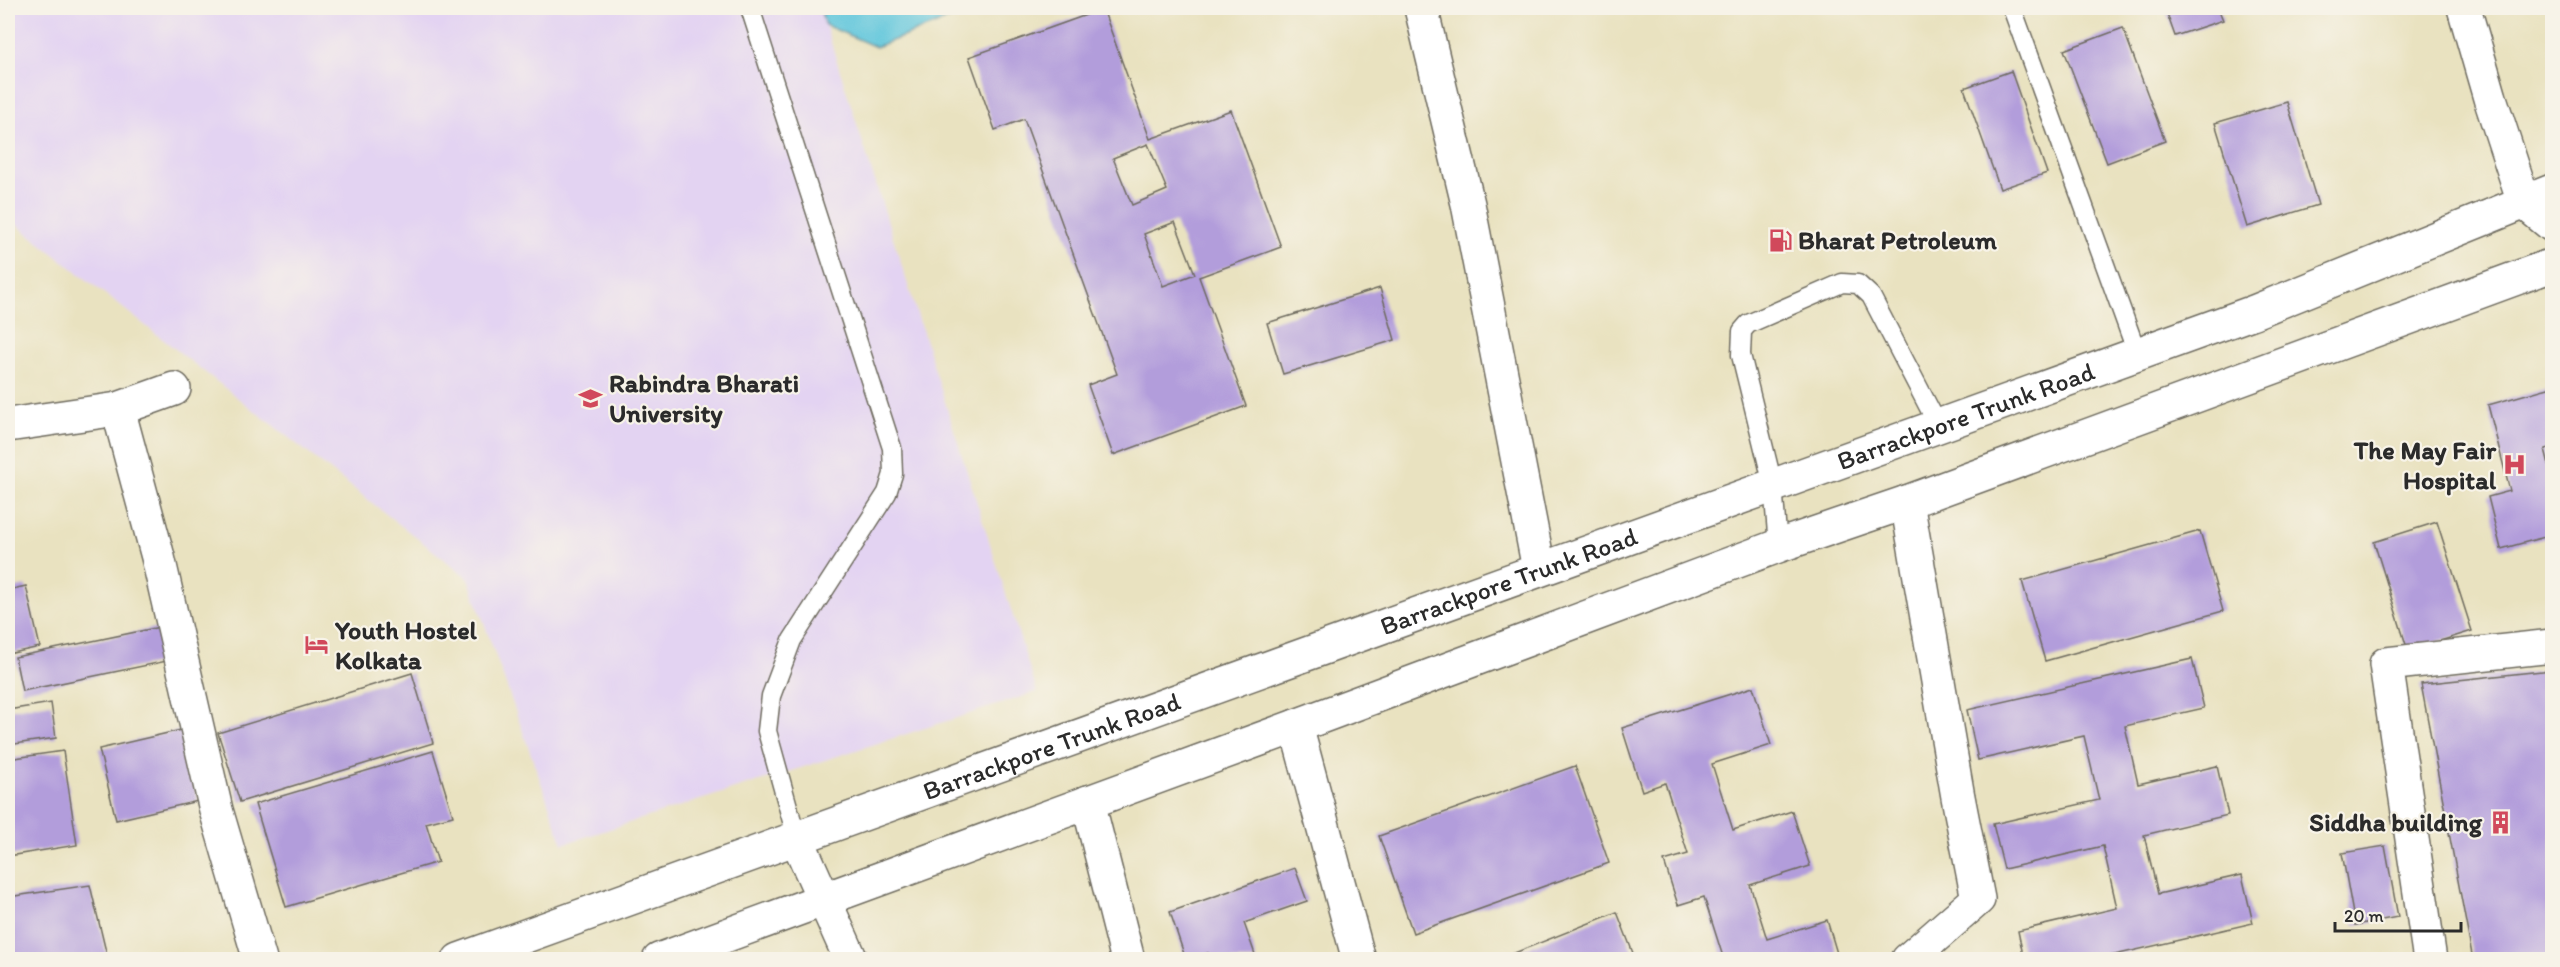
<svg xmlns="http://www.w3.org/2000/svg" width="2560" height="967" viewBox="0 0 2560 967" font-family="Itim,sans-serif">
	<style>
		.built { fill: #e3d3f2 }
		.water { fill: #5fc6dc; stroke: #457884; stroke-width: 1.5 }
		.building { fill: #b29ddb; fill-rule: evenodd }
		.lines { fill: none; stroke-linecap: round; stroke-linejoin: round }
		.service-casing { stroke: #6e6b5f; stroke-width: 21 }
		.minor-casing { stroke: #6e6b5f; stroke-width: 36 }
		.tertiary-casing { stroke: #6e6b5f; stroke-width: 36 }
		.primary-casing { stroke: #6e6b5f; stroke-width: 36 }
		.service { stroke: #fff; stroke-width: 18 }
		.minor { stroke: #fff; stroke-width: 33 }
		.tertiary { stroke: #fff; stroke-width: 33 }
		.primary { stroke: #fff; stroke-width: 33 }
		.labels { text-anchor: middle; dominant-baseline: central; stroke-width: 4.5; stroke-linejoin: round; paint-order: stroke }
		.poi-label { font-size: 26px; font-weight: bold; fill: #2b2b2b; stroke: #f7f3e8; text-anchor: start }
		.street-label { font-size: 26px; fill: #2b2b2b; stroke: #f7f3e8 }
	</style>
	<rect width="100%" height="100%" fill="#f7f3e8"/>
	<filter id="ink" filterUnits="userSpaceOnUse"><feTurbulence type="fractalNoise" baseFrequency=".0167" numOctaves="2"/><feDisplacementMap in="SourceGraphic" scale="12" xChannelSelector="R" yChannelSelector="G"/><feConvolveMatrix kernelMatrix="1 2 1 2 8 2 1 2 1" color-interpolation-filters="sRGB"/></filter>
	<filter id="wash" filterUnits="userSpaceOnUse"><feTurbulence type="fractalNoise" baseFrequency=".008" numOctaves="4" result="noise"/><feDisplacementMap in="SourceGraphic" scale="24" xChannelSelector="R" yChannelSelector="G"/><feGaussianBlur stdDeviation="1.35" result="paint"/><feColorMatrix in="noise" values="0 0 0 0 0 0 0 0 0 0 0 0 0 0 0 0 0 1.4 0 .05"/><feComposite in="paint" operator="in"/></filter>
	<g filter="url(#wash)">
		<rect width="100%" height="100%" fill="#e9e2c0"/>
		<path class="built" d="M8 8H820L1037 692 563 844 468 578 8 218Z"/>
		<path class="water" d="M820 8H978L876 47 825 25Z"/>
		<g id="blocks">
			<g class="building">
				<path d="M2165 8H2218L2223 20 2175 36Z"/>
				<path d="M1103 9 1150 139 1231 110 1281 247 1199 277 1246 406 1113 455 1088 385 1117 374 1024 119 995 130 969 57ZM1148 144 1167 190 1132 205 1113 158ZM1175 222 1195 274 1163 286 1144 234Z"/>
				<path d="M2123 28 2165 141 2107 163 2064 50Z"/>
				<path d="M2011 71 2047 173 2000 189 1964 88Z"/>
				<path d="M2287 102 2318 205 2247 227 2215 123Z"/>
				<path d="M1380 288 1395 340 1283 374 1267 323Z"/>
				<path d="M2552 387V447L2545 449 2552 476V535L2501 549 2488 497 2510 491 2488 405Z"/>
				<path d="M2437 522 2472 631 2408 651 2374 542Z"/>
				<path d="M2200 531 2223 611 2045 661 2022 581Z"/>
				<path d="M26 586 40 647 8 654V590Z"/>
				<path d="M165 626 172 660 22 691 15 657Z"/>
				<path d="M2192 659 2204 708 2125 726 2138 784 2217 766 2228 815 2144 835 2158 894 2242 875 2253 923 2093 960H2024L2018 931 2117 908 2103 846 2004 869 1993 824 2099 800 2084 736 1978 760 1967 710Z"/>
				<path d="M2552 670V960H2473L2421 684Z"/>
				<path d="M412 673 433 743 240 802 218 733Z"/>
				<path d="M1753 687 1771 745 1712 764 1733 830 1792 811 1810 866 1750 885 1767 939 1827 920 1839 960H1724L1704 897 1678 905 1664 861 1688 854 1665 783 1642 791 1622 728Z"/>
				<path d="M51 703 56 738 8 745V710Z"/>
				<path d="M181 730 198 801 116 820 99 749Z"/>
				<path d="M63 751 77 845 8 856V759Z"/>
				<path d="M433 751 453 816 426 823 438 862 286 907 255 804Z"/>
				<path d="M1575 766 1609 863 1413 933 1379 836Z"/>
				<path d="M2385 846 2398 917 2355 925 2342 853Z"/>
				<path d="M1295 868 1307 901 1244 923 1257 960H1210L1208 953 1186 960 1170 912Z"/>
				<path d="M90 885 108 960H8V897Z"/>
				<path d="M1617 912 1633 953 1617 960H1497Z"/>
			</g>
		</g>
	</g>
	<g filter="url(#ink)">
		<use href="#blocks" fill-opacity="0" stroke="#6e6b5f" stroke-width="1.5"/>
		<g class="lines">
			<defs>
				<g id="service">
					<path d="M750 8 892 448 893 474 887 493 792 640 771 696 767 731 797 839"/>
					<path d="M2012 8 2137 353"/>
					<path d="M1778 546 1773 485 1741 355 1742 331 1748 324 1842 283 1858 284 1871 296 1938 425"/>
				</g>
				<g id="minor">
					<path d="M2464 8 2490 98 2524 202 2552 225"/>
					<path d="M118 409 158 557 216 810 260 960"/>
					<path d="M8 425 118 409 174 389"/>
					<path d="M1907 502 1958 797 1978 899 1908 960"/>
					<path d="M1296 726 1359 960"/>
					<path d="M1088 802 1128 960"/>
					<path d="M797 839 851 960"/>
					<path d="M2430 960 2386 664 2552 646"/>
				</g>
				<path id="tertiary" d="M1421 8 1468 204 1539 569"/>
				<g id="primary">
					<path id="s1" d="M459 960 2254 312 2552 191"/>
					<path d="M659 960 1296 726 1778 546 1907 502 2552 265"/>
				</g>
			</defs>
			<use href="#service" class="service-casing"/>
			<use href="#minor" class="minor-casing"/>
			<use href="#tertiary" class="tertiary-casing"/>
			<use href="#primary" class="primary-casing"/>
			<use href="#service" class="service"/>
			<use href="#minor" class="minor"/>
			<use href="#tertiary" class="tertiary"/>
			<use href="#primary" class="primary"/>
		</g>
	</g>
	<defs>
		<symbol id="fuel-bare" viewBox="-9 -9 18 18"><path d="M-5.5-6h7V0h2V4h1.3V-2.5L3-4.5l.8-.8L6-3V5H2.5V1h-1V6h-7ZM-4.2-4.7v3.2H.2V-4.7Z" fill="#d1495b" stroke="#f7f3e8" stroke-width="2.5" paint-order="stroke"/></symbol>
		<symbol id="university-bare" viewBox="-9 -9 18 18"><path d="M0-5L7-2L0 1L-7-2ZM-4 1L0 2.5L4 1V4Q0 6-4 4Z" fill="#d1495b" stroke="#f7f3e8" stroke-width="2.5" paint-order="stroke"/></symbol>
		<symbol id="hospital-bare" viewBox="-9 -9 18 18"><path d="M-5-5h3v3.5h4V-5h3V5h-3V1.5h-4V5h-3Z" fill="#d1495b" stroke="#f7f3e8" stroke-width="2.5" paint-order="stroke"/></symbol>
		<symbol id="hotel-bare" viewBox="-9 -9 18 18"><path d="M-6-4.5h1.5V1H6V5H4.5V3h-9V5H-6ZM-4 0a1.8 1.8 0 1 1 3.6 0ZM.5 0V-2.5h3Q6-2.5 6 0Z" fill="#d1495b" stroke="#f7f3e8" stroke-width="2.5" paint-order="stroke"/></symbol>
		<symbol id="building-bare" viewBox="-9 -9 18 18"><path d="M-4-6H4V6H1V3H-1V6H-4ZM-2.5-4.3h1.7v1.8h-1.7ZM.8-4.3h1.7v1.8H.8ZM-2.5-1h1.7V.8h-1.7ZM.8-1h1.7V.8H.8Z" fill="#d1495b" stroke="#f7f3e8" stroke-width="2.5" paint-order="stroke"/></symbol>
	</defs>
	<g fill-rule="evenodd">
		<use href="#fuel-bare" x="1764" y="224" width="33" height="33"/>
		<use href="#university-bare" x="574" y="382" width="33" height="33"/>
		<use href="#hospital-bare" x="2498" y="448" width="33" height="33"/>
		<use href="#hotel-bare" x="300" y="628" width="33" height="33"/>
		<use href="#building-bare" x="2484" y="806" width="33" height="33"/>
	</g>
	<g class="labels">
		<g class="poi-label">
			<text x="1798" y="240">Bharat Petroleum</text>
			<text x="609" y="383">Rabindra Bharati<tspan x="609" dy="30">University</tspan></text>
			<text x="2496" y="450" text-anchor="end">The May Fair<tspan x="2496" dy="30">Hospital</tspan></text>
			<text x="335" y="630">Youth Hostel<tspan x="335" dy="30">Kolkata</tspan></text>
			<text x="2482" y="822" text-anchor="end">Siddha building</text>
		</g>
		<g class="street-label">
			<text stroke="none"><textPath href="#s1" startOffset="1602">Barrackpore Trunk Road</textPath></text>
			<text stroke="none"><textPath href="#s1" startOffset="1116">Barrackpore Trunk Road</textPath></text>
			<text stroke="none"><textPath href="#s1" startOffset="630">Barrackpore Trunk Road</textPath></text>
		</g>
	</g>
	<rect width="2560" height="967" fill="none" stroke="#f7f3e8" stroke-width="30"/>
	<path d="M2335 922v9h126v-9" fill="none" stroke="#2b2b2b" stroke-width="3"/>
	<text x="2344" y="922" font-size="18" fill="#2b2b2b" stroke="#f7f3e8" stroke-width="4.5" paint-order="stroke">20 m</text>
</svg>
